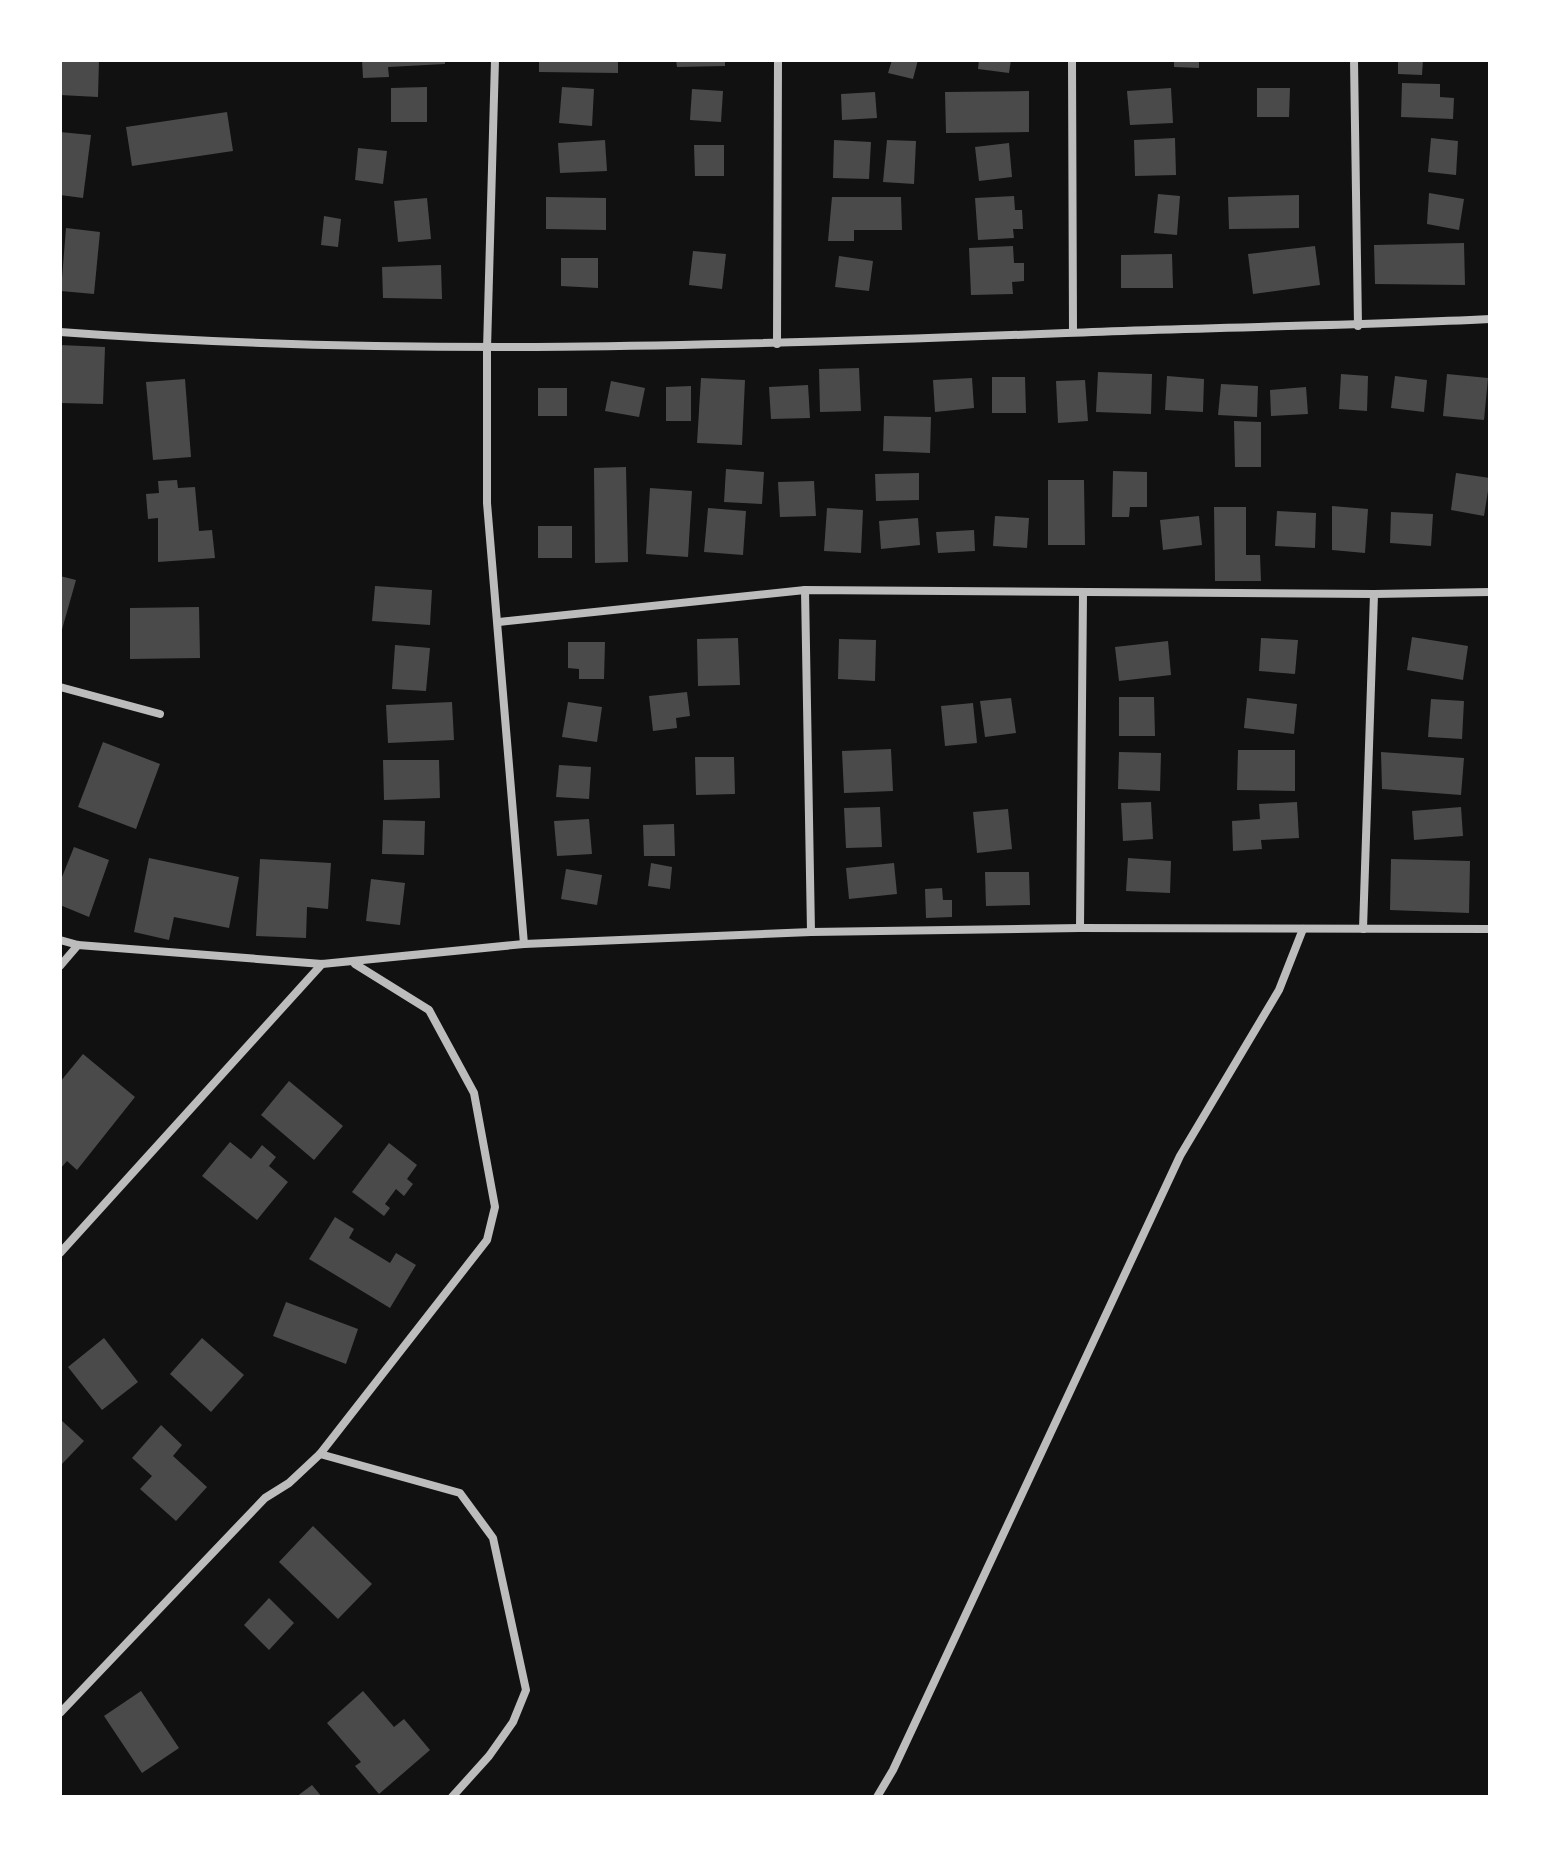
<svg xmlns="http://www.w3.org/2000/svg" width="1550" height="1857" viewBox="0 0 1550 1857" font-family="'PT Serif',serif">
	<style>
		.building { fill: #4a4a4a }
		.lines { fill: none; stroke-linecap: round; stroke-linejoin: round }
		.minor { stroke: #bcbcbc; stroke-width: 8 }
	</style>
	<rect width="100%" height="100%" fill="#111"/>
	<g class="building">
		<path d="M60 60H99L98 97 60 95Z"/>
		<path d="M362 60H445V64L388 67 389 77 363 78Z"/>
		<path d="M539 60H618V73L539 72Z"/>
		<path d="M676 60H725V66L677 67Z"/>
		<path d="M892 60H918L913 79 888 73Z"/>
		<path d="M979 60H1011L1009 73 978 69Z"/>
		<path d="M1174 60H1199V68L1174 67Z"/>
		<path d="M1398 60H1423L1422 75 1398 74Z"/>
		<path d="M1402 83 1440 84V97L1454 98 1453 119 1401 117Z"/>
		<path d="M427 87V122H391V88Z"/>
		<path d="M562 87 594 89 592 126 559 123Z"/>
		<path d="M1171 88 1173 123 1130 125 1127 91Z"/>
		<path d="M1257 88H1290L1289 117H1257Z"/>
		<path d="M692 89 723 91 721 122 690 120Z"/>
		<path d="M1029 91V132L946 133 945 92Z"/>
		<path d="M875 92 877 118 842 120 841 94Z"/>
		<path d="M227 112 233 151 132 166 126 127Z"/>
		<path d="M60 132 91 135 83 198 60 195Z"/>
		<path d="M1175 138 1176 175 1135 176 1134 140Z"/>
		<path d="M1431 138 1458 141 1456 175 1428 172Z"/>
		<path d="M605 140 607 171 560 173 558 143Z"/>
		<path d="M834 140 871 142 869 179 833 178Z"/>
		<path d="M887 140 916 141 914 184 883 182Z"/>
		<path d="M1009 143 1012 177 979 181 975 147Z"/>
		<path d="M694 145H724V176H695Z"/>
		<path d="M358 148 387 151 383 184 355 180Z"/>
		<path d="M1429 193 1464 199 1459 230 1427 224Z"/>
		<path d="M1158 194 1180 196 1177 235 1154 233Z"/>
		<path d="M1299 195V228L1229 229 1228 197Z"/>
		<path d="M1014 196 1015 210H1022L1023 229H1013L1014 238 978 240 975 198Z"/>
		<path d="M546 197 606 198V230L546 229Z"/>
		<path d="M832 197H901L902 230H854V241H828Z"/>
		<path d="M427 198 431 239 398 242 394 201Z"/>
		<path d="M324 216 341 219 338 247 321 245Z"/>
		<path d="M66 228 100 232 94 294 61 291Z"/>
		<path d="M1464 243 1465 285 1375 284 1374 245Z"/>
		<path d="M1013 246 1014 263H1024V281L1012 282 1013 294 971 295 969 248Z"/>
		<path d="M1315 246 1320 285 1253 294 1248 254Z"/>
		<path d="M693 251 726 254 722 289 689 285Z"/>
		<path d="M1172 254 1173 288H1121V255Z"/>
		<path d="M839 256 873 261 869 291 835 287Z"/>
		<path d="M561 258H598V288L561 286Z"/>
		<path d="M441 265 442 299 383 298 382 267Z"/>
		<path d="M60 345 105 347 103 404 60 403Z"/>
		<path d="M859 368 861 411 820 412 819 369Z"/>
		<path d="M1098 372 1152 374 1151 414 1096 412Z"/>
		<path d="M1341 374 1368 376 1367 411 1339 409Z"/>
		<path d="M1447 374 1488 378 1484 420 1443 416Z"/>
		<path d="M1167 376 1204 379 1203 412 1165 410Z"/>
		<path d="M1395 376 1427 380 1424 412 1391 408Z"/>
		<path d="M992 377H1025L1026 413H992Z"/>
		<path d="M701 378 745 380 742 445 697 443Z"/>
		<path d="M972 378 974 408 935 412 933 380Z"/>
		<path d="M185 379 191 457 153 460 146 382Z"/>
		<path d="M1085 380 1088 421 1058 423 1056 381Z"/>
		<path d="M611 381 645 388 639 417 605 411Z"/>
		<path d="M1221 384 1258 386 1257 417 1218 415Z"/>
		<path d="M808 385 810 418 771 419 769 387Z"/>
		<path d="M691 386V421H666V387Z"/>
		<path d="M1306 387 1308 414 1271 416 1270 390Z"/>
		<rect x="538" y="388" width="29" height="28"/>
		<path d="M884 416 931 417 930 453 883 451Z"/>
		<path d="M1234 421 1261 422V467H1235Z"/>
		<path d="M626 467 628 562 595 563 594 468Z"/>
		<path d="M726 469 764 472 762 504 724 502Z"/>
		<path d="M1113 471 1147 472V507H1130L1129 517H1112Z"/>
		<path d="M919 473V500L876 501 875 474Z"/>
		<path d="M1456 473 1490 478 1484 516 1451 510Z"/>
		<path d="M177 480 178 488 195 487 199 531 212 530 215 558 158 562V518L148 519 146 494 159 493 158 481Z"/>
		<path d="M1048 480H1084L1085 545H1048Z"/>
		<path d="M814 481 816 516 780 517 778 482Z"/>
		<path d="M650 488 692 491 688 557 646 554Z"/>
		<path d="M1332 506 1368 509 1365 553 1332 550Z"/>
		<path d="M1214 507H1246V555H1260L1261 581H1215Z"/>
		<path d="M708 508 746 511 743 555 704 552Z"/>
		<path d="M827 508 863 510 861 553 824 551Z"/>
		<path d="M1277 511 1316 513 1315 548 1275 546Z"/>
		<path d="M1391 512 1433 514 1431 546 1390 543Z"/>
		<path d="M995 516 1029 518 1027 548 993 546Z"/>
		<path d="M1199 516 1202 545 1163 550 1160 520Z"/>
		<path d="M918 518 920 545 881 549 879 521Z"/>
		<rect x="538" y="526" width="34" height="32"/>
		<path d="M974 530 975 551 938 553 936 532Z"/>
		<path d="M60 576 76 580 61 633H60Z"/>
		<path d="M375 586 432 590 430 625 372 621Z"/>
		<path d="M199 607 200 658 130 659V608Z"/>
		<path d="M1412 637 1468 646 1463 680 1407 670Z"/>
		<path d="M738 638 740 685 698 686 697 639Z"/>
		<path d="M1261 638 1298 640 1295 674 1259 671Z"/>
		<path d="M839 639 876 640 875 681 838 679Z"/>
		<path d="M1168 641 1171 675 1119 681 1115 647Z"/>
		<path d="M568 642H605L604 679H579V669L568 668Z"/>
		<path d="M395 645 430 648 426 691 392 689Z"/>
		<path d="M687 692 690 716 676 718 677 728 653 731 649 696Z"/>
		<path d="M1119 697H1154L1155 736H1119Z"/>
		<path d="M1011 698 1016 733 985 737 980 701Z"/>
		<path d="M1247 698 1297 704 1294 734 1244 728Z"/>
		<path d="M1431 699 1464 701 1462 739 1428 737Z"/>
		<path d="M452 702 454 740 388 743 386 705Z"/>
		<path d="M568 702 602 707 597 742 562 737Z"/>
		<path d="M973 703 977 743 945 746 941 706Z"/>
		<path d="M103 742 160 764 136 829 78 807Z"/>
		<path d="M891 749 893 791 844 793 842 751Z"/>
		<path d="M1238 750H1295V791L1237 790Z"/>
		<path d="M1119 752 1161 753 1160 791 1118 789Z"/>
		<path d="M1381 752 1464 758 1461 795 1382 789Z"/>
		<path d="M695 757H734L735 794 696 795Z"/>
		<path d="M383 760H439L440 798 384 800Z"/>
		<path d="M559 765 591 767 589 799 556 797Z"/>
		<path d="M1151 802 1153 839 1123 841 1121 803Z"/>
		<path d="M1297 802 1299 838 1261 840 1262 849 1233 851 1232 821 1260 819 1259 804Z"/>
		<path d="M880 807 882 847 846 848 844 808Z"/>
		<path d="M1461 807 1463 836 1414 840 1412 811Z"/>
		<path d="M1008 809 1012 849 977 853 973 812Z"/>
		<path d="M589 819 592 854 557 856 554 821Z"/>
		<path d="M383 820 425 821 424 855 382 854Z"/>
		<path d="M674 824 675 856H644L643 825Z"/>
		<path d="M74 847 109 860 89 917 60 905V882Z"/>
		<path d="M149 858 239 877 229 928 174 917 169 940 134 932Z"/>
		<path d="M1128 858 1171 861 1170 893 1126 891Z"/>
		<path d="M260 859 331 863 328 909 307 907 306 938 256 936Z"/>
		<path d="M1391 859 1470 861 1469 913 1390 910Z"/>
		<path d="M651 863 672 867 670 889 648 886Z"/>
		<path d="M894 863 897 894 849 899 846 868Z"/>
		<path d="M566 869 602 875 597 905 561 899Z"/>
		<path d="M985 872H1029L1030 905 986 906Z"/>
		<path d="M371 879 405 883 400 925 366 921Z"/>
		<path d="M942 888 943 900H952V917L926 918 925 889Z"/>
		<path d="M83 1054 135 1097 77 1170 67 1161 60 1169V1082Z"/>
		<path d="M289 1081 343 1126 314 1160 261 1115Z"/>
		<path d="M230 1142 251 1159 262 1145 276 1157 269 1166 288 1182 257 1220 202 1176Z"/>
		<path d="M389 1143 417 1165 407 1179 413 1184 404 1196 396 1189 385 1204 390 1208 384 1216 352 1192Z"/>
		<path d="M335 1217 354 1229 349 1238 390 1263 396 1253 416 1265 390 1308 309 1259Z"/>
		<path d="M286 1302 358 1329 346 1364 273 1336Z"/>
		<path d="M104 1338 138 1382 102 1410 68 1367Z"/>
		<path d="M202 1338 244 1375 211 1412 170 1374Z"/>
		<path d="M60 1419 84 1441 60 1466Z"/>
		<path d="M161 1425 182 1445 173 1456 207 1487 176 1521 140 1489 152 1476 132 1458Z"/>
		<path d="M313 1526 372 1584 338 1619 279 1562Z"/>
		<path d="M269 1598 294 1623 269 1650 244 1625Z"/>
		<path d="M141 1691 179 1748 142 1773 104 1716Z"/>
		<path d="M363 1691 394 1727 404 1719 430 1750 379 1794 355 1766 361 1762 327 1723Z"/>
		<path d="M312 1785 322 1797H296Z"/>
	</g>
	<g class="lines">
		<g class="minor">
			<path d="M495 60 487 349V503L524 944"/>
			<path d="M1072 60 1073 332"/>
			<path d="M1354 60 1358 326"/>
			<path d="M60 332C395 357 730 346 1066 333 1207 327 1349 326 1490 319"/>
			<path d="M777 344 778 60"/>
			<path d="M805 590 811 932"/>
			<path d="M499 622 805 590 1374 594 1490 592"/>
			<path d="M60 687 160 714"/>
			<path d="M1080 928 1083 593"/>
			<path d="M1363 929 1374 594"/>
			<path d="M60 940 78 945 322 964 524 944 811 932 1080 928 1490 929"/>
			<path d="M60 966 78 945"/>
			<path d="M60 1253 322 964"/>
			<path d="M320 1454 460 1493 493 1538 526 1690 513 1722 489 1756 452 1797"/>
			<path d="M60 1713 265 1498 289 1483 320 1454 487 1240 495 1207 474 1093 429 1010 355 964"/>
			<path d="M877 1797 893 1770 1180 1156 1279 990 1303 929"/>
		</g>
	</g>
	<rect width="1550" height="1857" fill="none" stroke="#ffffff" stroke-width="124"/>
</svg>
